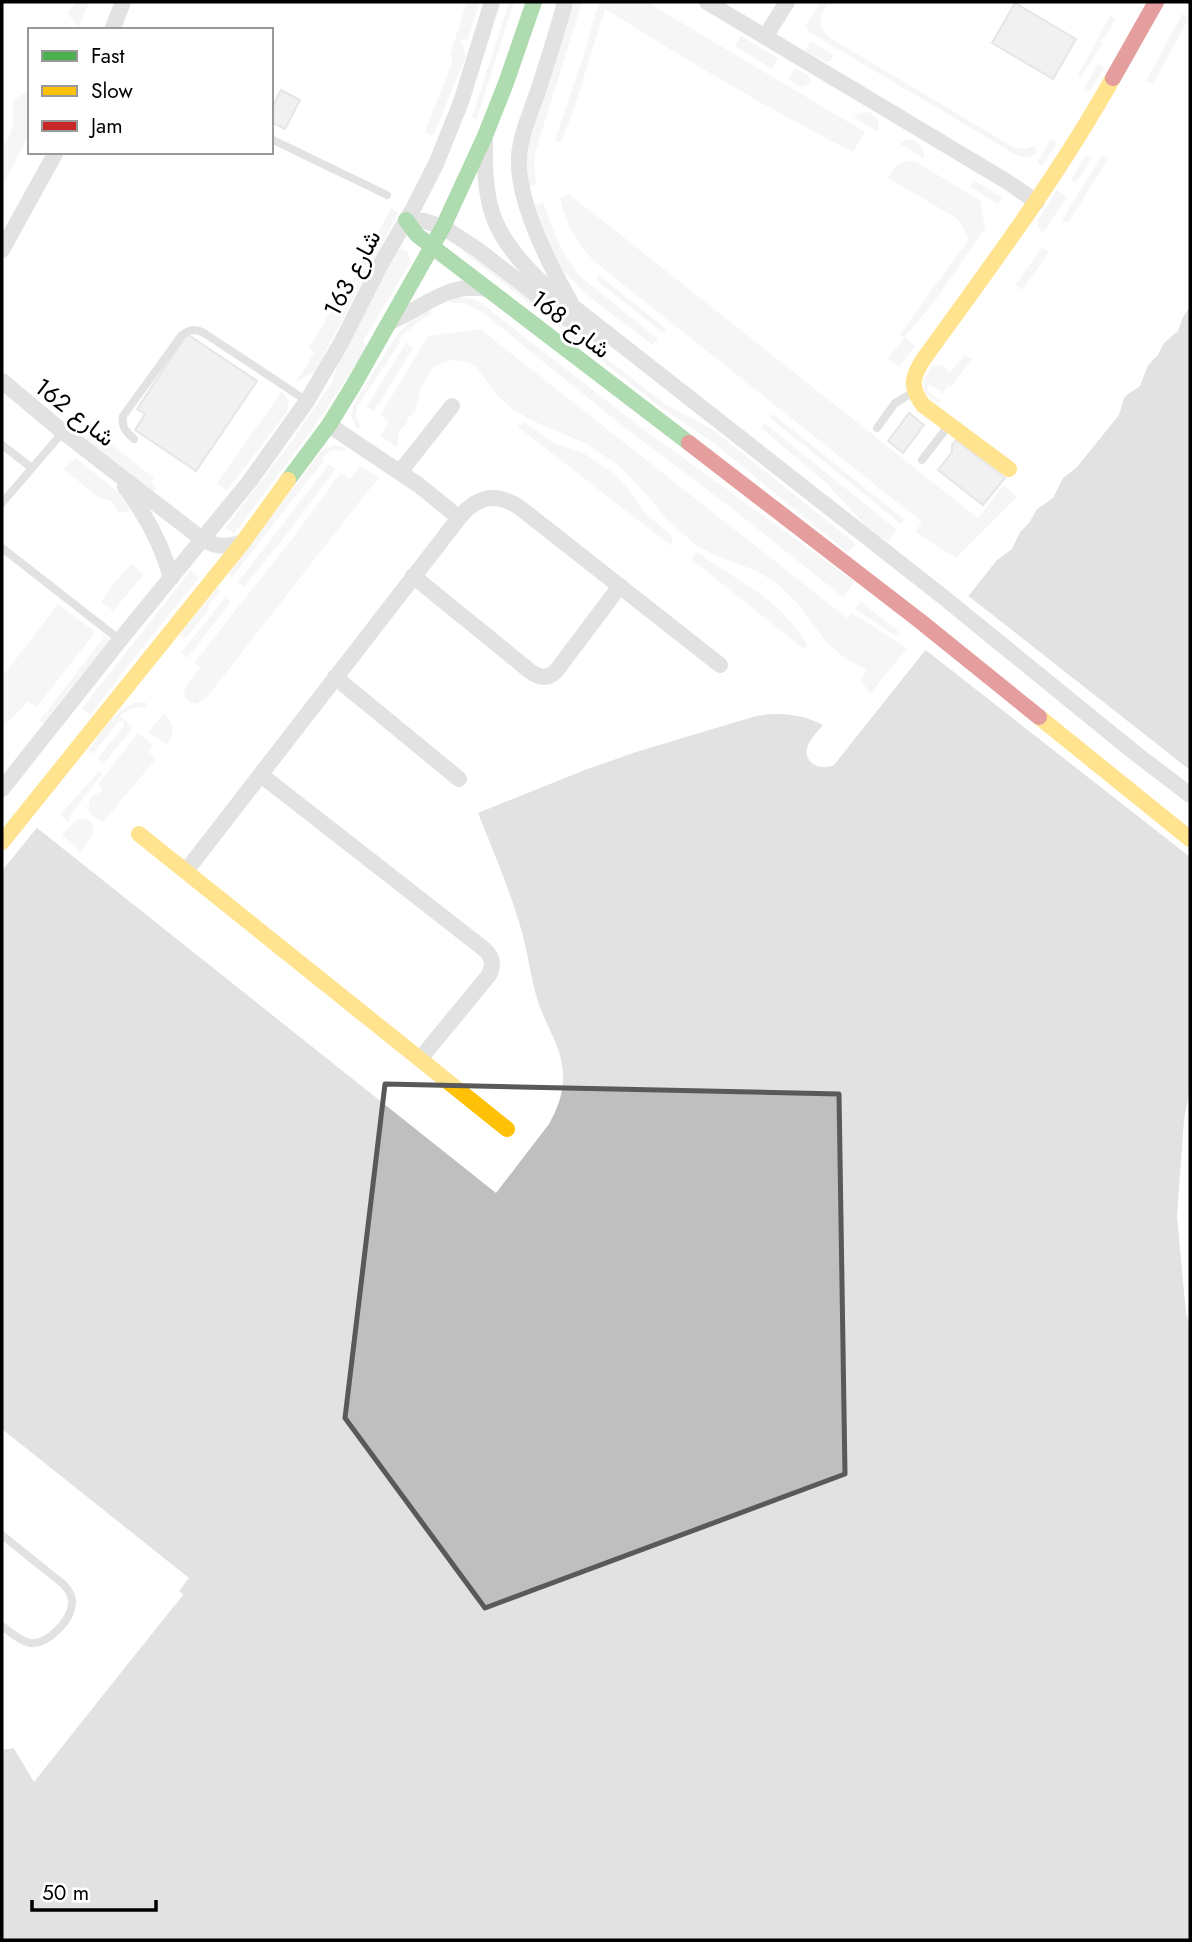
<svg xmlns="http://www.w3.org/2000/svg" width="1192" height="1942" viewBox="0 0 1192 1942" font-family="Jost,Vazirmatn,sans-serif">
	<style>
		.green { fill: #ececec }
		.water { fill: #bfbfbf }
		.pier { fill: #fff }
		.building { fill: #dfdfdf; stroke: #c7c7c7; stroke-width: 2 }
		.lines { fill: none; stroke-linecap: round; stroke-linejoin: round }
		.lane { stroke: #bebebe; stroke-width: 8 }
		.street { stroke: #bebebe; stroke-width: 16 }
		.fast { stroke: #4caf50; stroke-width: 16 }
		.slow { stroke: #ffc107; stroke-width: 16 }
		.jam { stroke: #c62828; stroke-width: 16 }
		.marked { fill: none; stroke: #595959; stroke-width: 5; stroke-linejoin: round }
		.labels { text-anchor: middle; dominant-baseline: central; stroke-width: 6; stroke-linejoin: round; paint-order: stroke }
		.street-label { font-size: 24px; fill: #000; stroke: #fff }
	</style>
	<rect width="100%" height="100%" fill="#fff"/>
	<g class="green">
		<path d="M77 2H89L79 27 67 13Z"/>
		<path d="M467 2H480L468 40H461L466 56 433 136 425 132 453 60 450 55Z"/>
		<path d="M509 2H514L477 119 472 117Z"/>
		<path d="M573 2H582L536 150 534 161 536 184 527 187 525 161 530 135 562 38Z"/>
		<path d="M599 2H647L865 132 853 152C768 109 686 60 605 9L573 112 561 143 555 140 582 60Z"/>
		<path d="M821 2H829C820 15 816 27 830 38L1015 148 1025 149 1035 146 1037 153 1028 158 1018 156 809 32 806 28V25Z"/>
		<path d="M1182 14 1189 18 1153 84 1146 81Z"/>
		<path d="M1110 16 1115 19 1105 38 1102 37 1100 41 1103 43 1081 77 1078 75Z"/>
		<path d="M741 36 778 58 772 69 735 46Z"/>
		<path d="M811 41 832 54 833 56 831 61 826 62 805 51Z"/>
		<path d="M1098 64 1104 68 1090 91 1084 88Z"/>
		<path d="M795 68 808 75 810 81 806 86 801 87 788 79Z"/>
		<path d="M30 90V132L2 187V149L10 134 13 123V100Z"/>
		<path d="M870 112 878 120 879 132 854 118 858 113Z"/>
		<path d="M907 139C918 139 921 146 925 155L923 158 900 144Z"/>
		<path d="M1051 139 1057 142 1042 167 1037 162Z"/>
		<path d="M1086 155 1091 160 1076 183 1071 179Z"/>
		<path d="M1102 155 1108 159 1068 223 1062 220Z"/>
		<path d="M906 161 916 162 980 200 985 228 937 298 905 337 915 346 899 367 888 359 904 338 900 334 969 239 958 219 888 178 896 165Z"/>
		<path d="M973 180 1002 197 998 204 970 187Z"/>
		<path d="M1057 190 1067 197 1043 233 1038 227V220Z"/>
		<path d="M569 194 978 518 1004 485 1017 497 956 558 915 532 922 522 596 263C577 244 566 224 560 198Z"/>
		<path d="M543 202C553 230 561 255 581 277L658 339 653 345C626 324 571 288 556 260 547 243 541 223 535 205Z"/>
		<path d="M391 208 398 213 315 372 296 382 314 353 309 347 335 305H339Z"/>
		<path d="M1042 247 1049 252 1022 290 1015 285Z"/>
		<path d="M402 248 408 252 411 262 363 341 367 348 314 427 234 534 225 528 291 442 332 382 339 360 392 252Z"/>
		<path d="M465 248 665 404 712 429 856 544 848 553 716 445 659 406 462 251Z"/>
		<path d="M599 275 666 329 663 333 596 280Z"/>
		<path d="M458 297 474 299 481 303 642 428 855 582 843 597 735 511 624 427 483 313 464 303H450V298Z"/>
		<path d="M430 309 432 313 414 325 399 339 400 343 357 407 356 416 361 426 357 429 351 418 354 403 396 336 410 321Z"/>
		<path d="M480 329 847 618 852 613 907 648 870 694 861 680 867 670 846 659 827 643 797 603 779 585 757 571 721 558 697 546 666 519 648 496 619 466 585 443 535 422 513 410 495 393 476 367 469 362 452 360 437 365 431 370 421 388 415 411 408 418 406 425 399 431 398 442 396 447 380 436 389 422 380 415 428 336Z"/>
		<path d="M406 343 413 348 379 404H377L374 412 367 406Z"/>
		<path d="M964 355 972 359 952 386 949 385 942 393 929 384 927 391 941 401 938 403 925 393 923 381 932 366 942 365 950 373Z"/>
		<path d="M282 391 289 401 287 412 227 491 217 483Z"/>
		<path d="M773 414 905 520 901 524 770 418Z"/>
		<path d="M525 423 532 427 552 442 583 453 610 471 626 486 645 513 672 536 673 539 671 546 517 426Z"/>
		<path d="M765 423 897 530 888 542 870 530 825 482 761 428Z"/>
		<path d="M86 424 154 478 151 482 156 488 152 492 82 438 81 430Z"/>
		<path d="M334 445 346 448 344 451C335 448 327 450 322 459L324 460 232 577 228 574 322 450Z"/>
		<path d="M76 458 118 492 131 511 120 513 111 501 100 498 63 469Z"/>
		<path d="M329 464 336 469 291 529 244 587 238 582Z"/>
		<path d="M360 466 379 477 207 697 197 704C171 698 191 679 200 668L194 663 292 539 341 472 350 479Z"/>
		<path d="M697 552C740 584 776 594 807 644L805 650 691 559Z"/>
		<path d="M131 564 144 574 113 611 101 602 110 588Z"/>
		<path d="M191 570 199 578 126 668 91 715 82 708Z"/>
		<path d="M218 587 221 590 209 604V609L185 639 179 635Z"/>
		<path d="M225 598 231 602 187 658 181 653Z"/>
		<path d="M861 602 899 632 895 636 855 609Z"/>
		<path d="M58 604 95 632 37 707 28 702 2 728V677Z"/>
		<path d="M105 636 110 640 43 723 39 721Z"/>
		<path d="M140 702 147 703V707L132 708 120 716 133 728 104 763 98 758 124 726V722L120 720 93 754 88 750C103 732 116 706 140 702Z"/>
		<path d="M164 713C175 723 175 734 167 745L148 732Z"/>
		<path d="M138 733 153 745 148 752 156 759 103 822C91 817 85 809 91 797L103 790 98 784Z"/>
		<path d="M99 771 102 774 70 816V823L60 815Z"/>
		<path d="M81 818 89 820 94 828 92 836 81 852 62 835 74 822Z"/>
	</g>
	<path class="water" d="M1190 307V1087L1184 1120 1177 1216 1186 1313 1190 1326V1940H2V1750L14 1748 34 1781 183 1595 179 1591 189 1578 2 1429V800L496 1193 549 1124C558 1108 564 1092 563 1073 562 1048 546 1026 538 1002 530 975 527 946 518 919 507 883 492 848 478 813L582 771 636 752 756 716C780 712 801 714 823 725 818 731 812 737 809 743 800 761 819 772 834 765L997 560 1012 549 1020 532 1029 523 1037 509 1053 498 1063 478 1077 467 1119 415 1124 398 1128 394 1140 386 1148 365 1158 355 1164 343 1178 331 1183 317Z"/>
	<g class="pier">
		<path d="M966 594 1190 770V857L923 648Z"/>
		<path d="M2 796 39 825 2 871Z"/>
		<path d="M179 1591 183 1594 34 1782 12 1745 17 1746 34 1776 178 1595 176 1593Z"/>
	</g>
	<g class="building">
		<path d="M1015 3 1076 39 1053 79 992 43Z"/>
		<path d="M281 90 300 100 285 129 271 122V109Z"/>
		<path d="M187 334 257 381 196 471 135 430 145 414 137 409Z"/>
		<path d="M909 413 924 425 903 453 888 441Z"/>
		<path d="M956 440 1005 478 983 505 938 470 952 452V445Z"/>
	</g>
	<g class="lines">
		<g class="lane">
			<path d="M271 139 387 195"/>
			<path d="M877 428 895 403 912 393"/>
			<path d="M134 439C126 432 121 427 123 416L181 336C189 329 196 328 204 333L307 401"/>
			<path d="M2 445 32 468"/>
			<path d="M922 460 948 426"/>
			<path d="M2 503 63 432"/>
			<path d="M2 548 120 640"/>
			<path d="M2 1535 63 1584C69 1590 73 1596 72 1604 71 1620 48 1645 30 1643 20 1641 10 1632 2 1626"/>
		</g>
		<g class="street">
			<path d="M565 2C557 33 547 63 537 94 530 114 521 134 519 156 516 200 548 262 570 301"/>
			<path d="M707 2 1006 181 1037 202"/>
			<path d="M112 30 123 2"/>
			<path d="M765 37 787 2"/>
			<path d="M485 142C484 207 492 234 539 280L942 596 1135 753 1190 795"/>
			<path d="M406 220 425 221 443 227 478 250 568 319 602 338"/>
			<path d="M2 250 56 152"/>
			<path d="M390 322C425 307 447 282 487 289"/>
			<path d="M2 381 63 432 202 539C215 547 228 548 243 542"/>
			<path d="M329 425 420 486 459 518"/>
			<path d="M400 472 452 406"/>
			<path d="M125 487C146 515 162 544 171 578"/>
			<path d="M413 576 531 672C540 678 548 679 556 671L620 586"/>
			<path d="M335 677 459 779"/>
			<path d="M261 775 484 949C493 957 494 965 489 975L420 1059"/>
			<path d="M2 789 120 640 249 482 307 401 341 343 383 260 414 207 436 164 461 102 492 2"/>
			<path d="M186 871 459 518C477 496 495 492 519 507L720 665"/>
		</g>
		<g class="fast">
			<path d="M406 220 417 235 689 443"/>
			<path d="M288 480 329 425 353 386 443 227 485 136 506 83 534 2"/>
		</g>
		<g class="slow">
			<path d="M1009 469 923 405C909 386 912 376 925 357 991 266 1058 176 1113 78"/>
			<path d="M1039 717 1190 839"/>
			<path d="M139 834 507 1129"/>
			<path d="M2 842 243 542 288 480"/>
		</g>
		<g class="jam">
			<path d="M1113 78 1156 2"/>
			<path d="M689 443 920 621 1039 717"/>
		</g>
	</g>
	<path d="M0 0H1192V1942H0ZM385 1084 839 1094 845 1474 485 1608 345 1418Z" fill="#fff" fill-opacity=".55" fill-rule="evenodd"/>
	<path class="marked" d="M385 1084 839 1094 845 1474 485 1608 345 1418Z"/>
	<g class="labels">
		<g class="street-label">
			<text transform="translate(352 273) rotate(-62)">شارع 163</text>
			<text transform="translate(571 324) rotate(38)">شارع 168</text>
			<text transform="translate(75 412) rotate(38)">شارع 162</text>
		</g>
	</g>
	<rect width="1192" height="1942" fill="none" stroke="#000000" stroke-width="7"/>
	<rect x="28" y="28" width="245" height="126" fill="#ffffff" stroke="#999999" stroke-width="2"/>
	<rect x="42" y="51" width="35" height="10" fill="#4caf50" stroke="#999999" stroke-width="2"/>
	<text x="91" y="63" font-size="21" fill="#000000">Fast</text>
	<rect x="42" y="86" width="35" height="10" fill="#ffc107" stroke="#999999" stroke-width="2"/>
	<text x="91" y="98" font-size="21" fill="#000000">Slow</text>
	<rect x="42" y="121" width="35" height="10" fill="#c62828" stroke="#999999" stroke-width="2"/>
	<text x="91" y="133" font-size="21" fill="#000000">Jam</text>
	<path d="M32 1900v10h124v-10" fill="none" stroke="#000000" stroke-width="3.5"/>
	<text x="42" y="1900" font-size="21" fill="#000000" stroke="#ffffff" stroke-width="5" paint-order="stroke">50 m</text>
</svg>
